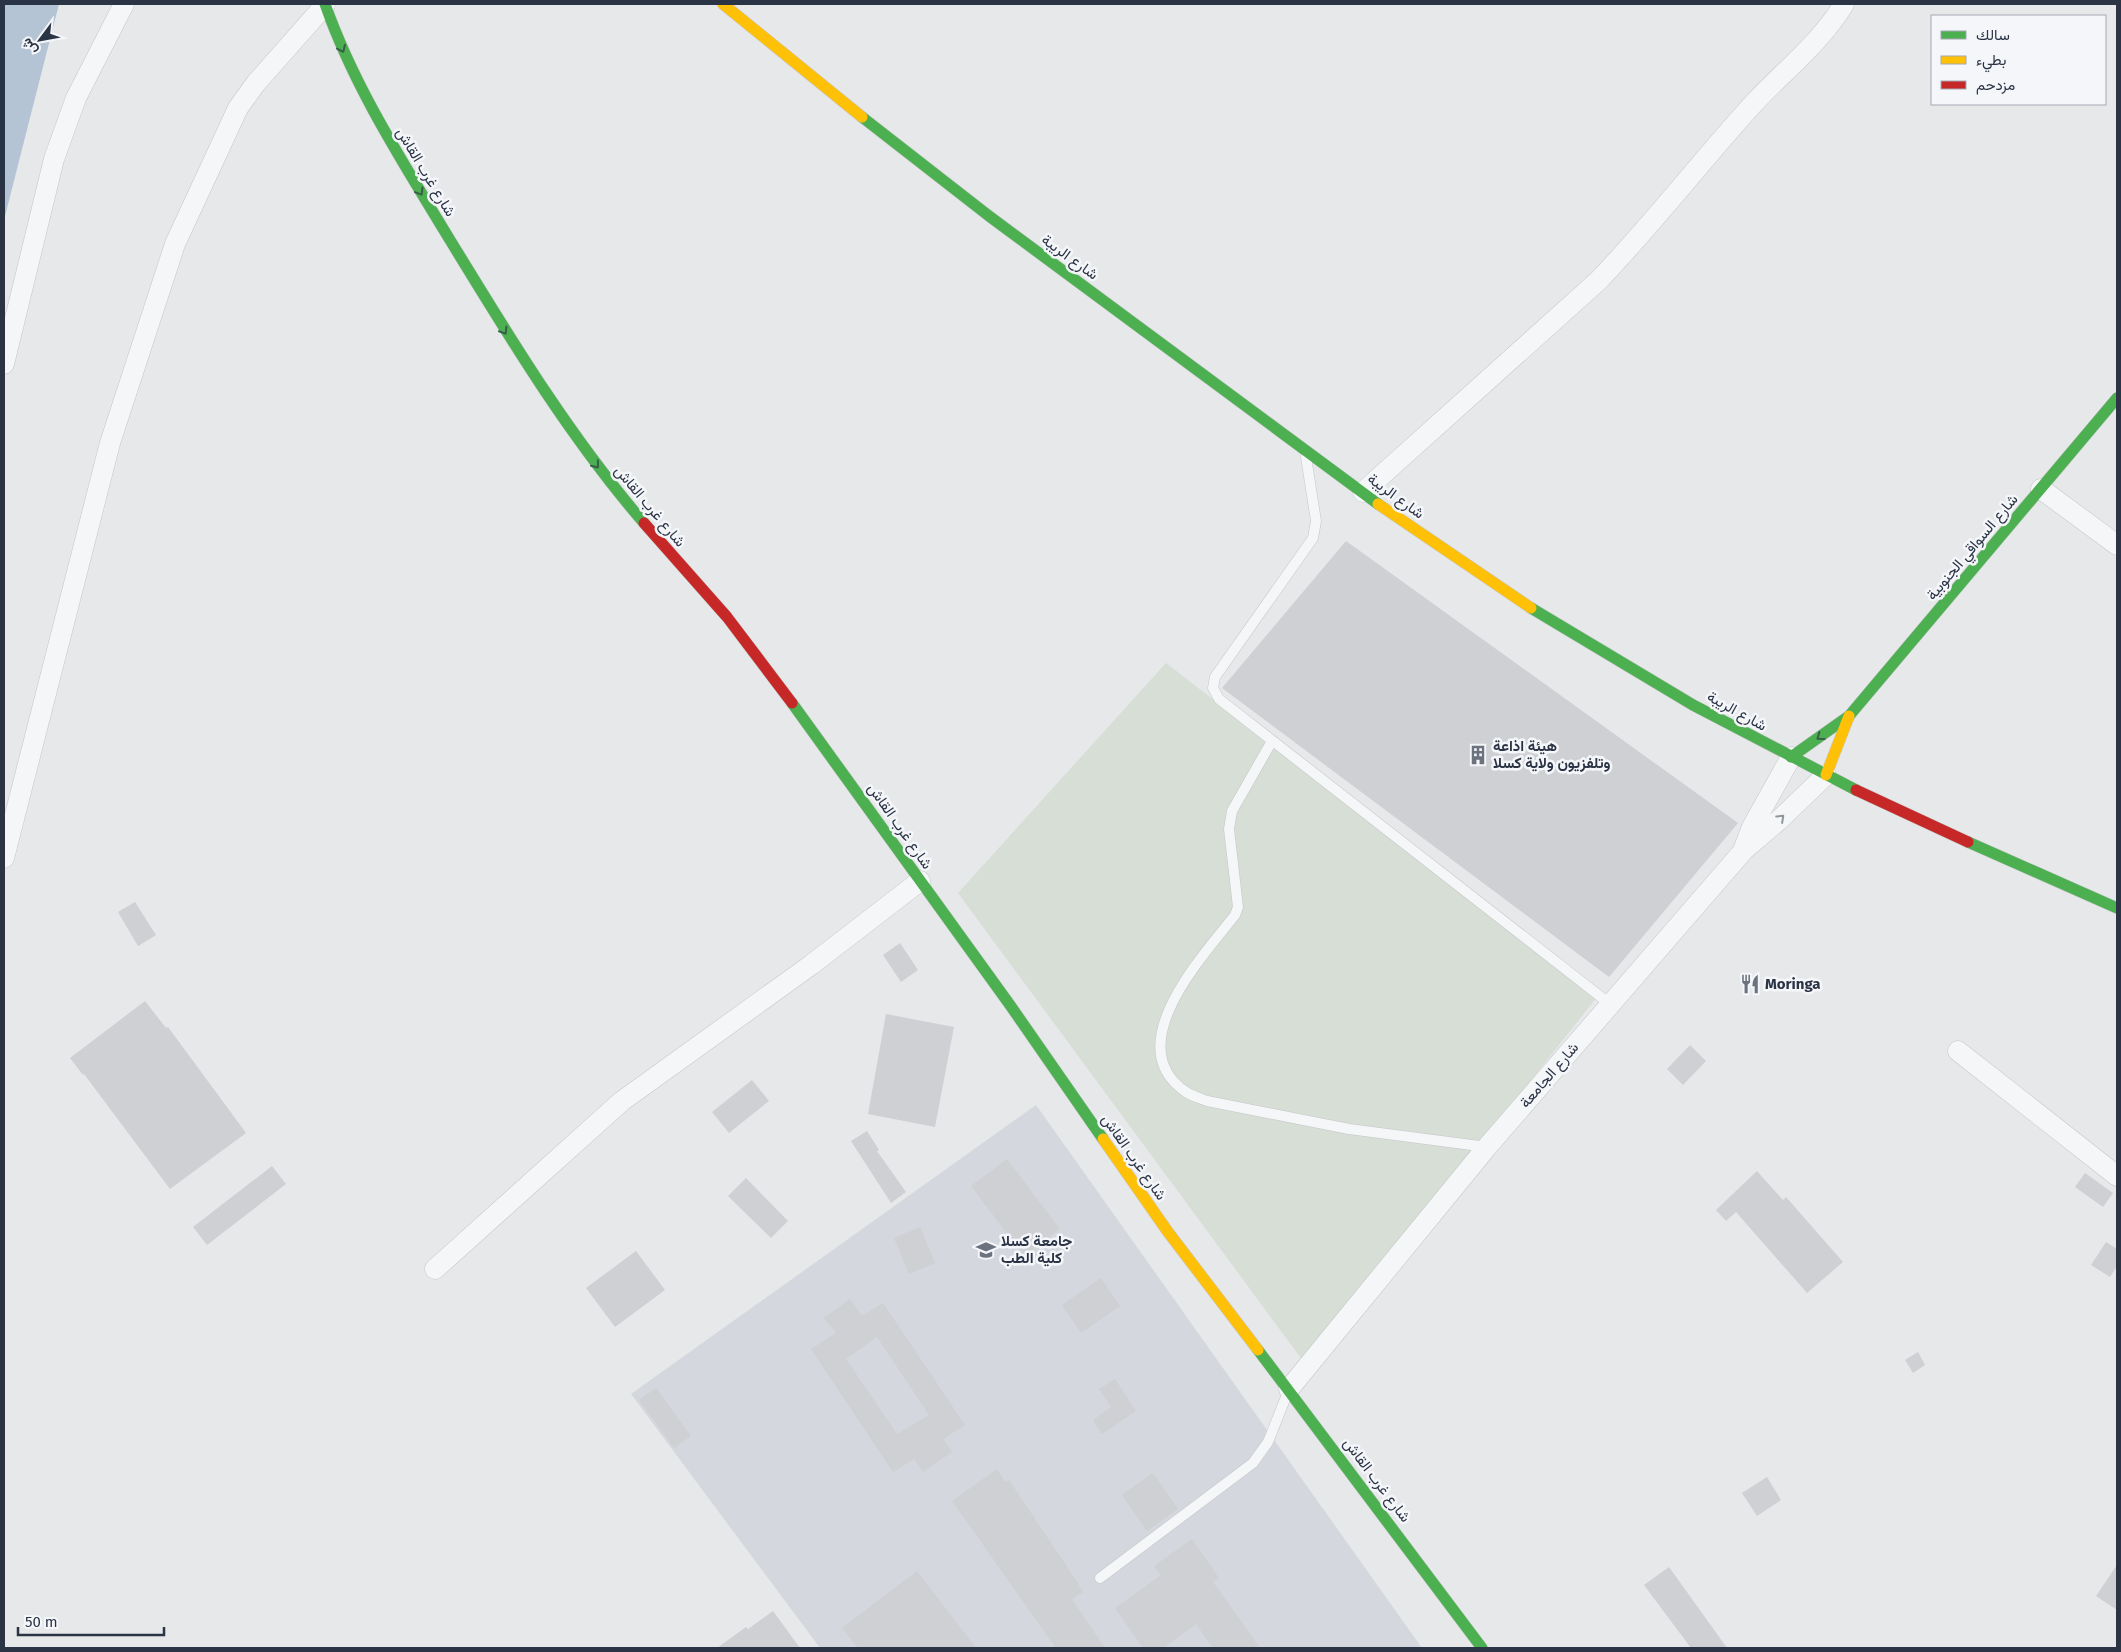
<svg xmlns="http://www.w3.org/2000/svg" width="2121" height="1652" viewBox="0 0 2121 1652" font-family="'Fira Sans',Vazirmatn,sans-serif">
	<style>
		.built { fill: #d4d7dd }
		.green { fill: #d6ded6 }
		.water { fill: #b4c4d5 }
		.building { fill: #ced0d3; fill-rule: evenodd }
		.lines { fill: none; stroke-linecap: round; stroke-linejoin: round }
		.lane-casing { stroke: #c4c6c8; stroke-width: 11 }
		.street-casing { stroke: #c4c6c8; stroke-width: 21 }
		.fast-casing { stroke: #c4c6c8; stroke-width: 12 }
		.slow-casing { stroke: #c4c6c8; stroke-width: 12 }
		.jam-casing { stroke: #c4c6c8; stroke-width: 12 }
		.lane { stroke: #f5f6f7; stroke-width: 10 }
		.street { stroke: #f5f6f7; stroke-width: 20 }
		.fast { stroke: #4caf50; stroke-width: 11 }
		.slow { stroke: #ffc107; stroke-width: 11 }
		.jam { stroke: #c62828; stroke-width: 11 }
		.oneway { stroke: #375f49 }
		.oneway2 { stroke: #90959e }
		.labels { text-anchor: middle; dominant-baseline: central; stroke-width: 5; stroke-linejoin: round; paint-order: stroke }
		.street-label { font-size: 15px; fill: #2b3445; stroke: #f4f6f9 }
		.poi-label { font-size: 15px; font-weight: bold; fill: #2b3445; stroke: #f4f6f9; text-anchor: start }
	</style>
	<rect width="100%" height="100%" fill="#e6e8ea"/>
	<path class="built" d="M1036 1105 1422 1648H820L631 1394Z"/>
	<path class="green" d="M1166 663 1597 997 1306 1365 958 893Z"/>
	<path class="water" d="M4 4H59L4 220Z"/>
	<g class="building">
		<path d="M1346 541 1738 823 1609 977 1222 688Z"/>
		<path d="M135 902 156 935 138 946 118 912Z"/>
		<path d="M900 943 918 970 901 982 883 955Z"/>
		<path d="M145 1001 166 1028 168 1027 246 1133 170 1189 84 1074 83 1075 70 1058Z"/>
		<path d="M886 1014 954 1027 935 1127 868 1114Z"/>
		<path d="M1690 1045 1706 1061 1683 1085 1667 1069Z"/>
		<path d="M752 1080 769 1101 729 1133 712 1112Z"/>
		<path d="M867 1131 879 1150 877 1151 906 1192 891 1203 851 1141Z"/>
		<path d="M1007 1159 1060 1229 1024 1256 971 1186Z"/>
		<path d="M272 1166 286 1184 207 1245 193 1227Z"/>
		<path d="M1757 1171 1783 1200 1786 1197 1843 1262 1807 1293 1736 1212 1726 1221 1716 1210Z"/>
		<path d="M2085 1173 2113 1193 2103 1207 2075 1187Z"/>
		<path d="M746 1178 788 1221 771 1238 728 1196Z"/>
		<path d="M920 1227 935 1263 909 1274 894 1238Z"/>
		<path d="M2106 1242 2117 1249V1266L2110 1277 2091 1265Z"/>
		<path d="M636 1251 665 1290 615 1327 586 1288Z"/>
		<path d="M1101 1278 1120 1306 1081 1333 1062 1305Z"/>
		<path d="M850 1299 862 1316 883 1303 965 1425 943 1439 952 1452 923 1472 914 1459 893 1472 811 1349 836 1333 824 1318ZM877 1337 929 1415 897 1434 846 1359Z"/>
		<path d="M1918 1352 1925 1365 1913 1373 1905 1360Z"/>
		<path d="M1115 1379 1136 1411 1102 1434 1093 1420 1111 1407 1099 1389Z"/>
		<path d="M656 1388 691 1436 674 1448 639 1400Z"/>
		<path d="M997 1469 1005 1482 1009 1480 1076 1580 1083 1592 1072 1599 1105 1648H1056L952 1501Z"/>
		<path d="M1153 1473 1178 1509 1147 1531 1122 1495Z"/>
		<path d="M1767 1477 1781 1500 1757 1516 1742 1493Z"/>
		<path d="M1192 1539 1219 1578 1213 1582 1260 1648H1213L1196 1624 1163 1648H1143L1115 1608 1161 1575 1154 1566Z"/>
		<path d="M2117 1565V1610L2096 1596Z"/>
		<path d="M1669 1567 1727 1648H1691L1644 1585Z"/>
		<path d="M917 1571 976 1648H858L842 1628Z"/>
		<path d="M773 1611 800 1648H717L746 1627 748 1629Z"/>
	</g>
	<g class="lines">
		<defs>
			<g id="lane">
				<path d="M1306 457 1316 521 1313 538 1215 677 1213 688 1219 699 1610 1004"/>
				<path d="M1272 741 1232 811 1229 829 1238 907 1235 915C1203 956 1118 1046 1186 1092 1192 1096 1200 1098 1207 1101L1349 1129 1487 1147"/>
				<path d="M1100 1578 1253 1463 1268 1442 1288 1392"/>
			</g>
			<g id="street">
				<path d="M4 364 54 159 76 98 124 4"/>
				<path d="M2041 489 2117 545"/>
				<path d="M1363 492 1598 281C1653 224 1701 161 1754 103 1785 70 1821 42 1844 4"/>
				<path d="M1744 848 1752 827 1791 757"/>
				<path d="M4 858 110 443 175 244 238 108 256 83 325 5"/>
				<path d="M1958 1051 2117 1176"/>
				<path d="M435 1269 622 1101 811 965 920 881"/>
				<path d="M1289 1389 1487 1147 1744 850 1778 821 1826 775"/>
			</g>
			<g id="fast">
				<path d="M325 4C355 89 404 164 450 240 510 338 569 436 644 523"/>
				<path d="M862 117 989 216 1378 504"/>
				<path d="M1531 608 1693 705 1856 790"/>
				<path d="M792 703 1010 1005 1103 1139"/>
				<path d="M1791 757 1849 716 2117 398"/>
				<path d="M1968 842 2117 908"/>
				<path d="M1258 1350 1482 1648"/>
			</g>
			<g id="slow">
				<path d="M723 4 862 117"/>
				<path d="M1378 504 1531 608"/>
				<path d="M1826 775 1849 716"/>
				<path d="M1103 1139 1168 1232 1258 1350"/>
			</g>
			<g id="jam">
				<path d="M644 523 727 617 792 703"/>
				<path d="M1856 790 1968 842"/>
			</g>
		</defs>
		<use href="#lane" class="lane-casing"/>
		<use href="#street" class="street-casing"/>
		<use href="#fast" class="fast-casing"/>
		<use href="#slow" class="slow-casing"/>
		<use href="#jam" class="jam-casing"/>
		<use href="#lane" class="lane"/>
		<use href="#street" class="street"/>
		<use href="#fast" class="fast"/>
		<use href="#slow" class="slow"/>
		<use href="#jam" class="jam"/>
	</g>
	<defs><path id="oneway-chevron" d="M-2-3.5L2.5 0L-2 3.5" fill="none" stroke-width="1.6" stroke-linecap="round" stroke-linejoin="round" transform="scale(1.25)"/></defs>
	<g class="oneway">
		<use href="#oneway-chevron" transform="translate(342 49) rotate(65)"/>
		<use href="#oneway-chevron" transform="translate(420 192) rotate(59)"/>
		<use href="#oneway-chevron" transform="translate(504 331) rotate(58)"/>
		<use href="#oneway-chevron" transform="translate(596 465) rotate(52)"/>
		<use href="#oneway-chevron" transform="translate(1820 737) rotate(144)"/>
	</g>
	<use class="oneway2" href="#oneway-chevron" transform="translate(1781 818) rotate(-43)"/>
	<defs>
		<symbol id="building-bare" viewBox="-9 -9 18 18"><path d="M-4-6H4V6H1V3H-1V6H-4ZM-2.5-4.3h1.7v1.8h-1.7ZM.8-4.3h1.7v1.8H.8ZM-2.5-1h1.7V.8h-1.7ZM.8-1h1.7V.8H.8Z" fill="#6c737f" stroke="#f4f6f9" stroke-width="2.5" paint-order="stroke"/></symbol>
		<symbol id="restaurant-bare" viewBox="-9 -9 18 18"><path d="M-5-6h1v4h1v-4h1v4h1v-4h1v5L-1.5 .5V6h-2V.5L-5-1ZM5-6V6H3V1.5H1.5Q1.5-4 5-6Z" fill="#6c737f" stroke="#f4f6f9" stroke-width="2.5" paint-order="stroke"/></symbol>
		<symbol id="university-bare" viewBox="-9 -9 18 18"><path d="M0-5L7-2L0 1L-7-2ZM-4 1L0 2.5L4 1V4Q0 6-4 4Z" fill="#6c737f" stroke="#f4f6f9" stroke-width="2.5" paint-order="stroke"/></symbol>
	</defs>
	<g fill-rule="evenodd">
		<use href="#building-bare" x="1464" y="741" width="28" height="28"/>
		<use href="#restaurant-bare" x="1736" y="970" width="28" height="28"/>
		<use href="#university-bare" x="972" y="1236" width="28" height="28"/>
	</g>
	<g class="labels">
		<g class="street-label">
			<text transform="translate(426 172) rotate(59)">شارع غرب القاش</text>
			<text transform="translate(1070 257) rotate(36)">شارع الريبة</text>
			<text transform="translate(1396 496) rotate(36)">شارع الريبة</text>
			<text transform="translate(650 506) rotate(50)">شارع غرب القاش</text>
			<text transform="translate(1972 547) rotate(-50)">شارع السواقي الجنوبية</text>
			<text transform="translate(1737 711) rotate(29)">شارع الريبة</text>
			<text transform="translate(900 826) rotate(55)">شارع غرب القاش</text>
			<text transform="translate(1549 1075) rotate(-49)">شارع الجامعة</text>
			<text transform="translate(1134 1157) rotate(55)">شارع غرب القاش</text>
			<text transform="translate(1377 1480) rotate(53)">شارع غرب القاش</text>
		</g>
		<g class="poi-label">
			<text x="1493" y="746">هيئة اذاعة<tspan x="1493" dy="17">وتلفزيون ولاية كسلا</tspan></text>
			<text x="1765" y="984">Moringa</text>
			<text x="1001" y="1241">جامعة كسلا<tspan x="1001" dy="17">كلية الطب</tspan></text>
		</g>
	</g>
	<rect width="2121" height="1652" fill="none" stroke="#2b3445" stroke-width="10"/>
	<rect x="1931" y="15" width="175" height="90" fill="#f4f6f9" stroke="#a4a8b1"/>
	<rect x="1941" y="31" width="25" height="8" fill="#4caf50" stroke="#a4a8b1"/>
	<text x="1976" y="40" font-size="15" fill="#2b3445">سالك</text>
	<rect x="1941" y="56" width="25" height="8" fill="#ffc107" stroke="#a4a8b1"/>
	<text x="1976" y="65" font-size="15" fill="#2b3445">بطيء</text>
	<rect x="1941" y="81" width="25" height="8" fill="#c62828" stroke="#a4a8b1"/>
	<text x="1976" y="90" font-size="15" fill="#2b3445">مزدحم</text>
	<g transform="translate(40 40) rotate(238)" stroke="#f4f6f9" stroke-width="4" paint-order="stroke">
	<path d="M0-4L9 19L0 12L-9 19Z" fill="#2b3445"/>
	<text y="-8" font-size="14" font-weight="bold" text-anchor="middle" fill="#2b3445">ش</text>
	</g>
	<path d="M18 1627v8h146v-8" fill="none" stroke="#2b3445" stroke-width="2.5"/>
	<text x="25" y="1627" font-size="15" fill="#2b3445" stroke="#f4f6f9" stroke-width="4" paint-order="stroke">50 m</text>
</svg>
